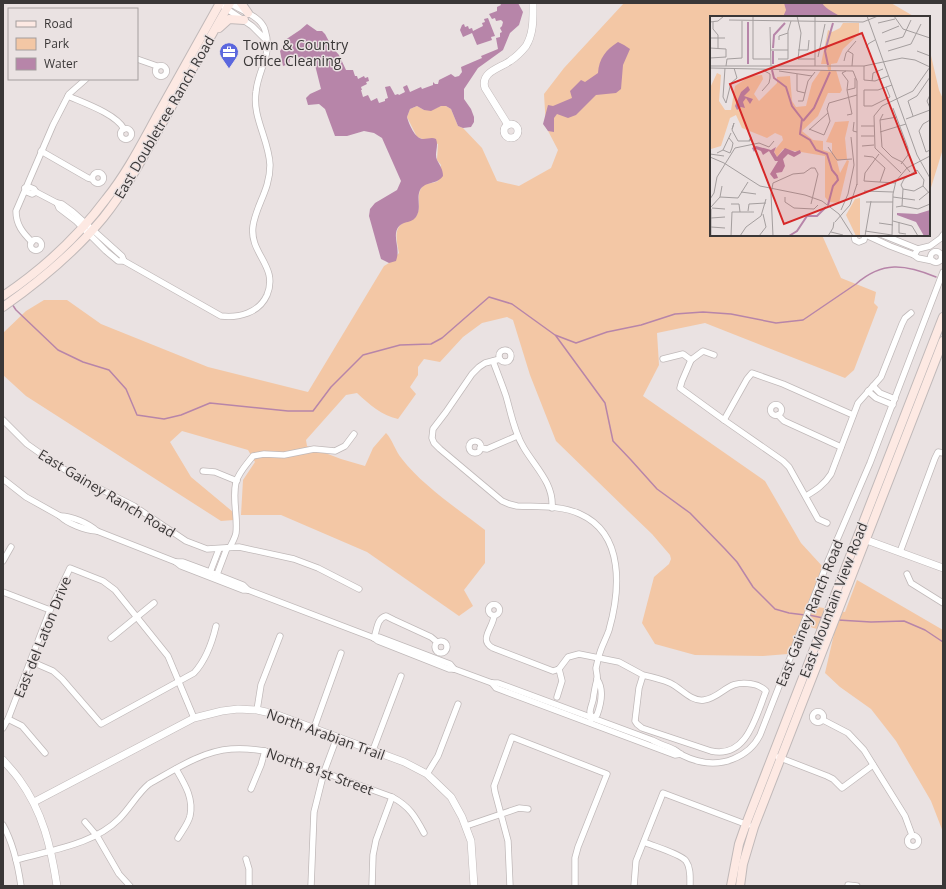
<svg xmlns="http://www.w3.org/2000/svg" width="946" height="889" viewBox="0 0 946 889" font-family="'Open Sans',sans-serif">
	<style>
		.green { fill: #f3c7a5 }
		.water { fill: #b785a9 }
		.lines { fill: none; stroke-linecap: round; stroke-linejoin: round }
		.stream { stroke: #b785a9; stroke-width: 1.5 }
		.minor-casing { stroke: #c0b9b9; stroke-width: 7 }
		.tertiary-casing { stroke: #c0b9b9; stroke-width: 8 }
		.secondary-casing { stroke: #c0b9b9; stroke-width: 10 }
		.minor { stroke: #fff; stroke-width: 5.5 }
		.tertiary { stroke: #fff; stroke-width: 7 }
		.secondary { stroke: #fde9e3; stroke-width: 8 }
		.labels { text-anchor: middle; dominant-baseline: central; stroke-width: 3; stroke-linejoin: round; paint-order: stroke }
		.poi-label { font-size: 14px; fill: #3a3737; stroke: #eae2e2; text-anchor: start }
		.street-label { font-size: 14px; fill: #3a3737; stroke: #eae2e2 }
		.inset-river { fill: none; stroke: #b785a9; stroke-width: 2 }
		.inset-road { fill: none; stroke: #a49e9e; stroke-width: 1 }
		.view { fill: #d62828; fill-opacity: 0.15; stroke: #d62828; stroke-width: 2 }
		.inset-edge { fill: none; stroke: #3a3737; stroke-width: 2 }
	</style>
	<rect width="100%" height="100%" fill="#eae2e2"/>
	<g class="green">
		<path d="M624 3H891L915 17H711V235H822L841 278 876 292 874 303 878 307 854 370 845 378 705 323 657 333 659 365 643 396 765 481 801 543 823 567 807 605 845 612 857 580 943 630V832L931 801 896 741 871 709 840 687 825 673 834 634 800 624 788 654 763 656 695 655 655 644 642 623 654 577 669 564 671 559 670 555 652 534 628 511 556 441 530 375 513 320 507 317 482 323 463 337 440 362 424 359 418 367V375L410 387 416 394 398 419C381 415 370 405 357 393L346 395 306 440 307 446 341 459 365 466 373 448 386 433C393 440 395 451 402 459 422 485 459 510 485 530V563L464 590 473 606 459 616 367 552 281 515H241L243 480 255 462 248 450 182 431 170 442 191 477 233 512 234 520 221 521 26 396 3 375V333L26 311 44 300H67L101 324 208 367 308 392 384 266 389 263 399 253C397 242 392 226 407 221 411 220 414 220 417 215 422 205 414 190 426 184 429 183 434 183 438 181L441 165 437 160 438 144 417 137 407 117 410 109 417 106 424 110 436 108 441 106H446L451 109 458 126 463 128 482 148 497 181 519 186 551 168 558 150 546 127 544 94 564 68Z"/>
		<path d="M929 47 939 90 943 99 942 152 929 194Z"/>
	</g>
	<g class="water">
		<path d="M500 3H518L523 12 519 25 510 33 503 50 478 68 464 89V99L471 109 474 117V122L471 127 463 128 458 126 451 109 446 106H441L431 111 424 110 417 106 410 109 407 117C409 124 415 139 423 139 428 139 432 137 436 139 439 146 434 153 437 160 440 166 443 169 443 176 437 185 425 181 420 190 416 199 422 208 416 217 410 225 399 219 396 233 395 243 400 250 396 261L389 263 381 259 369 216 370 209 375 203 397 190 401 181 382 138 374 133 364 131 347 136H335L325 109 319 104 308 105 306 98 310 94 321 89 315 65 312 66 310 62 306 63 305 59 300 61 298 56 295 55 290 59 289 64 283 66 280 51 284 46 285 40 300 30 307 24 317 31H322L325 34 332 47 339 55 346 70H353L355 76H357L358 79 364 76 365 78 368 77 369 81 366 82 367 84 361 87 362 90H361L363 97 368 95 371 101 377 98 379 103 385 101V99L388 98 385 87 390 86 395 95 398 94 399 95 405 92 403 87 407 85 410 92 421 87 422 89 433 85V82L435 84H438L439 80 451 74 455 77 459 76 462 72 461 67 482 58 481 56 498 49 496 38 500 37V33L502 32 500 28 502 26 503 22 501 20 496 21 495 18 492 19 489 14 497 11V7L501 5Z"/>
		<path d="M784 3H822C827 10 834 12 841 17H783L786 10Z"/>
		<path d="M488 18 495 36 491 37 492 40 477 45 472 33 463 37 460 30 462 25 464 24 465 27 468 26 469 29 472 28 473 31 483 26 482 23 485 22 484 19Z"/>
		<path d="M618 42 624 45 630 49 623 65 621 89 616 93 596 95 576 115 568 118 557 114 554 118V132L548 131 543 124 548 105 553 106 572 98 570 91 581 80 585 82 598 73C599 58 606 50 618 42Z"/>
	</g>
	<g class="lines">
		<g class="stream">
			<path d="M12 304 16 310 58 350 83 362 109 370 126 389 137 415 164 419 181 415 210 403 288 411H313L331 387 363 355 400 345 431 344 442 338 489 297 512 304 555 335 576 343 607 332 641 325 675 314 703 312 731 314 776 323 803 320 856 284C882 261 905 264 936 277"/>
			<path d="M556 336 605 403 613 441 631 460 657 489 690 513 725 549 737 562 753 587 775 609 789 613 805 615"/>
			<path d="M809 615 823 618"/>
			<path d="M838 620 871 622 904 621 925 630 943 642"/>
		</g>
		<defs>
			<g id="minor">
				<path d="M224 7 252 26 266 40"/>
				<path d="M137 59 157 66"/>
				<circle cx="161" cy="71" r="5.5"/>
				<path d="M68 96C84 103 116 114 124 129"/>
				<circle cx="126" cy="134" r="5.5"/>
				<path d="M41 151 88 178 92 179"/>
				<circle cx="98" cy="178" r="5.5"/>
				<path d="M25 188 29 187 34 189 36 192 57 203 62 204 73 212 122 256 124 261"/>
				<path d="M25 188 27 192 32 194 36 192"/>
				<path d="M57 203 59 208 76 221 106 251 118 261H124L221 316C239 318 259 313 267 295 279 266 249 254 253 226 256 205 270 190 270 165 269 140 252 117 256 92 258 69 273 55 265 30 261 16 241 11 230 3"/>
				<path d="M854 235 855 240 859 242 864 240 865 235"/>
				<path d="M866 235 890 246 914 255 918 249 930 246 941 238 943 235"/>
				<path d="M883 235 918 249"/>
				<circle cx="36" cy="245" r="5.5"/>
				<path d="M32 242C23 233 16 225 16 211L53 125 69 94 86 79"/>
				<circle cx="936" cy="257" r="5.5"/>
				<path d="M914 255 918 258 933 261"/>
				<circle cx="505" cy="356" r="6"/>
				<path d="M500 359 485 363 479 367 472 374 446 412 433 429 432 438 434 443 440 449 502 501 509 504 517 506C537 507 561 505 580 514 625 534 620 591 609 630 606 639 601 647 599 656 598 659 597 664 596 668 596 671 598 676 597 680 595 686 594 693 593 700 592 704 590 709 590 712 590 714 591 716 592 718"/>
				<path d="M663 359 683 354 691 360 703 351 714 355"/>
				<path d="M691 360 682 381 680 388 724 420 747 379 752 373 783 384 853 415"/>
				<path d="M493 361C497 372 502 384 506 396 511 413 514 432 524 448 536 468 554 484 552 508"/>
				<path d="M873 386 880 393 895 399"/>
				<path d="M868 391 876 398 893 405"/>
				<circle cx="776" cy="410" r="5.5"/>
				<path d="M778 415 784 421 841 447"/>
				<path d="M3 420 27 444 51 461 75 476 134 506 186 541 207 549 239 547 294 559 318 568 359 589"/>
				<path d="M724 420 783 461 789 467 818 519 827 523"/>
				<circle cx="475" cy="447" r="6"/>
				<path d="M480 448 487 449 517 436"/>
				<path d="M203 471 215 472 237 481"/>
				<path d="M3 479 26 497 60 516C68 524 85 530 97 531"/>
				<path d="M806 496C816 490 824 485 831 474L858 403 881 377 902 324 905 318 911 313"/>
				<path d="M60 516C72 516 88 523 97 531L176 562 181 566 243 590H248L374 638 378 641 449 669H454L492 683H498L652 740C659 744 667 746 675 750 678 751 679 754 682 755 698 763 716 766 733 759 746 754 754 747 760 735L828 561 870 463 943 272"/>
				<path d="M230 547C232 543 235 538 236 533 238 516 232 499 236 482 239 472 247 464 253 456L264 454 284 455 314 449 335 451 345 446 354 434"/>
				<path d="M900 552 935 458 938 452 943 453"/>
				<path d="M3 561 11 547"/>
				<path d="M176 562H183L210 572 243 585 248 590"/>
				<path d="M907 574 911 583 943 603"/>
				<path d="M209 575 219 549"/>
				<path d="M216 577 227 548"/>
				<path d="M3 592 50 610"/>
				<circle cx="494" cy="610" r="5.5"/>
				<path d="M494 616C493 628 478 640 493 648L553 671 559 669 568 657 579 654 619 662 643 675 639 688 635 721 637 724 642 728 711 751C747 759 756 716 766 691 762 687 758 685 752 684 727 679 723 697 704 700 691 702 681 688 670 683 661 679 652 677 643 675"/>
				<path d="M111 638 154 603"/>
				<path d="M374 638 379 637 450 664 454 669"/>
				<path d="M374 638C377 630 377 618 386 616L394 620 431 637 437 642"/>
				<circle cx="441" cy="647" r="6"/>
				<path d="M30 661 53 671 62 679 101 724 194 673C206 660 212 643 216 626"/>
				<path d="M492 683 496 688 675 755 681 754"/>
				<path d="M557 697 562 681 559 669"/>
				<path d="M257 710 261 685 280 636"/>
				<circle cx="818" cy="717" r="5.5"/>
				<path d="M8 719 22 726 45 753"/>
				<path d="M591 720 592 718 597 715C601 704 604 689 597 679"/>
				<path d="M823 720 848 733 864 750 905 816 912 835"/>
				<path d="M3 728 8 719 50 610 70 568 103 581 115 590 168 656 194 718"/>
				<path d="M314 728 341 653"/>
				<path d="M373 750 401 676"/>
				<path d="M778 757 827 776 833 779 842 788 873 765"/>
				<path d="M176 769C184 783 194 798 190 816 188 824 182 831 178 838"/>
				<path d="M427 774 438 756 458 704"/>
				<path d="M251 789 261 765 265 751"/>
				<path d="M85 822 97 836 119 874 130 886"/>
				<path d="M3 825C13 843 18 865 21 886"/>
				<path d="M466 826 519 808 528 809"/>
				<circle cx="913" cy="841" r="5.5"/>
				<path d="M644 842C653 846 681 854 686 861 691 868 690 878 690 886"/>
				<path d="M246 859 249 869V886"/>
				<path d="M16 860C50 850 93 845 119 819 130 808 137 794 149 784 174 770 202 751 231 749 242 748 253 749 265 751L392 797C409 806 415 816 424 833"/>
				<path d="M848 885 857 886"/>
				<path d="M311 886 314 812 324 772 337 737"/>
				<path d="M372 886 373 855 376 840 392 797"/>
				<path d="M510 886 508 841 495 792 494 786 512 737 607 774 578 847 575 858V886"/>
				<path d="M634 886 636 861 663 793 748 825"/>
			</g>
			<g id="tertiary">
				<circle cx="511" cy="131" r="7"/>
				<path d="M508 125 485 88C480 72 500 68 510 61 516 57 522 51 526 46 534 33 533 17 533 3"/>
				<path d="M861 538 943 568"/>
				<path d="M3 760C8 766 14 772 19 779 43 812 51 847 57 886"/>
				<path d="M34 802 194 718 222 711 238 709 257 710 275 714 404 762 427 774 451 797 462 817 471 841 474 886"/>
			</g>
			<g id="secondary">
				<path d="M241 3 248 13"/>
				<path d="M219 28 229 19 244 20"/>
				<path d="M3 296C43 269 77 238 106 199 127 173 142 143 158 114 179 77 199 40 220 3"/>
				<path d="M3 307C40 281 74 253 103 218 127 188 145 154 164 120 186 81 207 42 230 3"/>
				<path d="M731 886 739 844 746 824 943 317"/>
				<path d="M740 886 743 864 754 827 943 341"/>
			</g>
		</defs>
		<use href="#minor" class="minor-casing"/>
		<use href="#tertiary" class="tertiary-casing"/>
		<use href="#secondary" class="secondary-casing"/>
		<use href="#minor" class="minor"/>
		<use href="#tertiary" class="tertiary"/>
		<use href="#secondary" class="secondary"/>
	</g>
	<defs>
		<symbol id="office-pin" viewBox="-11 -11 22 30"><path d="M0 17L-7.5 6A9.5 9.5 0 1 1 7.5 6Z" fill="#5b67de" stroke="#eae2e2"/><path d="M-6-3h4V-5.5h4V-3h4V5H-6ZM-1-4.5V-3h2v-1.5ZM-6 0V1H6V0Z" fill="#fff"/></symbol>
	</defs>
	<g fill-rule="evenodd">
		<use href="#office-pin" x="218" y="41" width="22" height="30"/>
	</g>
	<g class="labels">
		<g class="poi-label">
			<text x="243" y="44">Town &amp; Country<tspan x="243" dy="16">Office Cleaning</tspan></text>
		</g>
		<g class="street-label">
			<text transform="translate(164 117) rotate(-60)">East Doubletree Ranch Road</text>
			<text transform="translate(107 493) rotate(31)">East Gainey Ranch Road</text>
			<text transform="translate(833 600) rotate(-69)">East Mountain View Road</text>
			<text transform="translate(809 613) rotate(-68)">East Gainey Ranch Road</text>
			<text transform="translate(42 637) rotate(-68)">East del Laton Drive</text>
			<text transform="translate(326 734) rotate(20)">North Arabian Trail</text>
			<text transform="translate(320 771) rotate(20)">North 81st Street</text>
		</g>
	</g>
	<g transform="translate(710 16)">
		<rect width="220" height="220" fill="#eae2e2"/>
		<path d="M133 7H149V18L133 33 127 47 121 48V54H126L132 74 130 77H118L108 100 92 115 103 124 113 125V134L122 137V127L116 126 125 106 139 105 135 122 137 143 127 145 130 157 137 144 139 145 129 187 119 186 115 181V140L73 133 67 141 64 135 73 124 72 120 65 117 57 122 32 112 26 99 20 102 11 130 1 133 0 137V72L7 57 11 59 9 85 15 94H21L25 70 40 60 52 59 53 63 44 78 49 85 67 67V61L80 60 82 85 86 91 96 90 102 67 111 54H118L117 48H111L118 14 122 16 130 12ZM150 182V220H146L136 199 145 183Z" fill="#f3c7a5"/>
		<path d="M38 70 40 74 34 80 43 83 40 88 36 82 33 86 35 92 31 91 27 94 25 90 31 76ZM46 130 61 134 66 131 64 136 67 141 75 132 85 136 90 134 91 137 84 141 78 138 73 143 75 150 72 156 66 157 68 162 64 163 60 158 68 145H65L59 135 53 139 51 135 46 133 44 136 42 132ZM220 194 219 220H214L206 206 187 199V197L207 198Z" fill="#b785a9"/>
		<path class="inset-river" d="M63 32 64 19 75 7M38 48V6M63 48V35M118 49 115 35 123 7M62 54 64 62 76 71 82 90 92 103 90 118 100 124 106 134 117 138 122 154 127 160 128 164 123 170 118 189M93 105 104 92 120 56M79 220 87 215 97 200H107L116 191"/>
		<path class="inset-road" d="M43 0V43H60M87 0 91 17M105 0V50M157 0 207 139 220 162M184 0 193 13 220 22M19 4 153 6 168 0M0 6 8 5 14 0M3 6V13L8 19V32M168 7 185 3M60 11 61 50M91 17 88 43H105M172 17 189 10M0 22H15M69 24V20L78 17M175 26 193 21 201 4M0 32 16 33V41L0 42M157 32 158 28 165 24M61 34H78M88 34H98L99 24M138 35 143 38 142 50M178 35 201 28 211 8M207 35 220 40M108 41 115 8M68 43H78V15L81 5M134 45 136 37 146 25M0 50H154L192 42 205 44 220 51M16 50 17 43 32 42V5M154 50V64L165 65 178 60M0 52 143 55 147 65V169M15 52 13 81 16 87 21 67 27 62 24 52M69 55 102 60M136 55 132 57 138 65 137 74M87 58V75L95 77 93 85H88M162 65 163 57 173 53M176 71 180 81 162 90H154V74H168L182 69M52 75 59 67 60 62V58L53 54M95 77 98 65 105 56M220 79 217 85 220 92M183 92 198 132V139L191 148M173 98 170 104 172 131 182 141 192 146 200 156M137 99 142 98 137 74 145 72V62M203 100 198 85 207 80 220 61M196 103 220 94M170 104 187 101M220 104 213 108 209 115 216 136 220 134M144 106 143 115 147 116M151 110H164M22 113 24 107 22 114 28 125H40L41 121 39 125M99 113 114 119 120 105 117 93 119 87 147 79M99 114 118 97M170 116 196 108M151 120H164M152 130 164 129M118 131 127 144 142 143M13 134 20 137 22 132 23 127 19 122M7 137 13 134 21 117M0 138 14 140M169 138 155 157 154 165 185 167M154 140 163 141 175 152 170 166M0 141 14 147 50 170 95 179 112 185 129 198 143 220M191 157 165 132 164 100 172 90 203 75 220 51M193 173 191 169 194 163 207 154 214 164 213 170 220 178M193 173 204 175 213 170M154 175 183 176M31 176 46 178M10 181 28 182 38 166M75 181V186L84 192 104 193 108 189M183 181 205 184M0 183 4 177 7 161 25 132 49 127 59 131 64 125M209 184 220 175M156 186H183M21 188H29L30 196M192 190 208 193 220 188M1 191 10 181 12 170M186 191 192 190 193 173M2 192 15 193M131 194 138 178 144 149 141 121M38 195 39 188 56 187M1 202 15 201M183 205 202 210 208 220M125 206 140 189 147 168M189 206V217L196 218M169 207 183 209M1 211 15 212M155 215 182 219M121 216 133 219M1 220V193M21 220 22 196H44M30 220 36 211 51 200 56 183M49 220 56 211 53 198M63 220 61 178 63 167 83 158 94 157 101 152H105L108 158 101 188M118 220 123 212 124 206M155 220 161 185M182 220 183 178 186 165 197 152 220 140"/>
		<path class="view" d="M152 17 206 157 74 208 20 68Z"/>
		<rect width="220" height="220" class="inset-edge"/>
	</g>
	<rect width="946" height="889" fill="none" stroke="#3a3737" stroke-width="8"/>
	<rect x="8" y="8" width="130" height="72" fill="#eae2e2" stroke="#a49e9e"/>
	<rect x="16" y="21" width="20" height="6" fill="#fde9e3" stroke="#a49e9e"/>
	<text x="44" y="28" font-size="12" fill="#3a3737">Road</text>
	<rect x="16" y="38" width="20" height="12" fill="#f3c7a5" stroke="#a49e9e"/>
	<text x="44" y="48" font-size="12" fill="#3a3737">Park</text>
	<rect x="16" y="58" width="20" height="12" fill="#b785a9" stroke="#a49e9e"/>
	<text x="44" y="68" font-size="12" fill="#3a3737">Water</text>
</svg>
